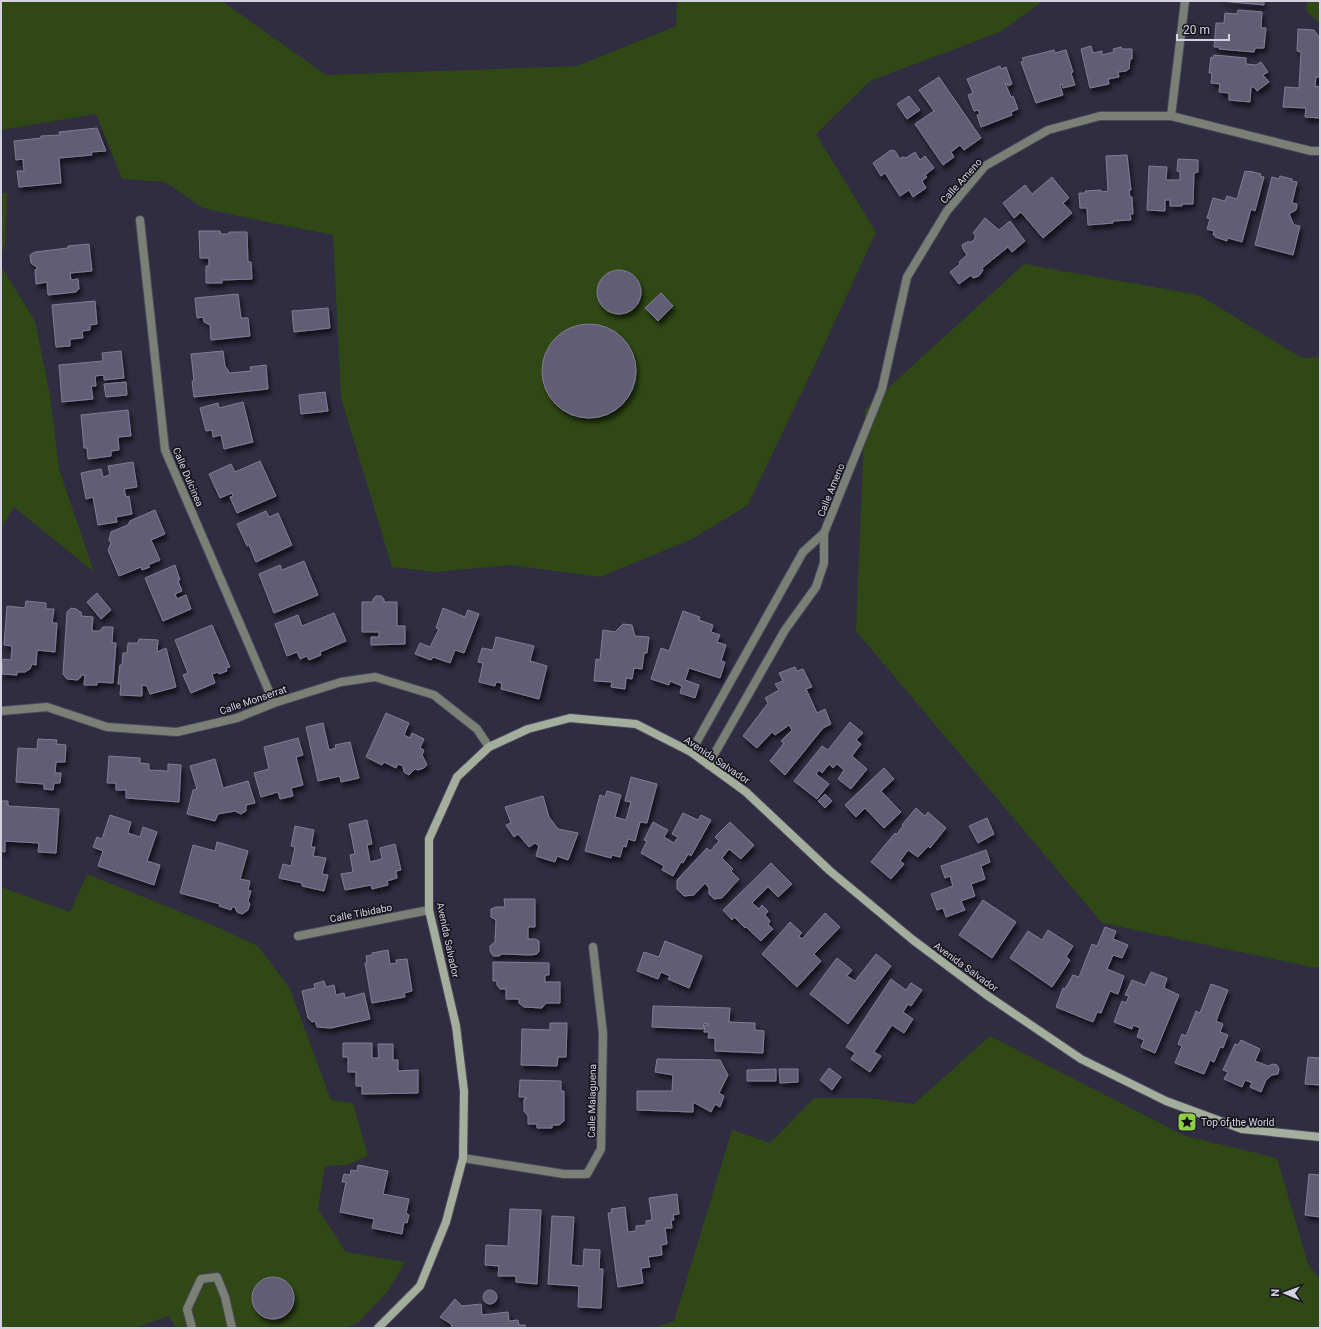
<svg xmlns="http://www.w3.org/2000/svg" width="1321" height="1329" viewBox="0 0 1321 1329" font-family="Roboto,sans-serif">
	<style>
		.green { fill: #2f4815 }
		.building { fill: #615d74; stroke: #817d96; filter: url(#shadow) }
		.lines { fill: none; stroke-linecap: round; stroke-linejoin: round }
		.lane-casing { stroke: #4a475a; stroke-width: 10 }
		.street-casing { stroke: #4a475a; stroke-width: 10 }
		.secondary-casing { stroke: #4a475a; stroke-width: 10 }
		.lane { stroke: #7a8076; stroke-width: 8 }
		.street { stroke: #7a8076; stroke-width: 8 }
		.secondary { stroke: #a4ae9d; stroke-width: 8 }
		.labels { text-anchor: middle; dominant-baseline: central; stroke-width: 3.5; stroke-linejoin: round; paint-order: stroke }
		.street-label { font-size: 10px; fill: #d5d2e0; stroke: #18161f }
		.poi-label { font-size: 10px; fill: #d5d2e0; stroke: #18161f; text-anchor: start }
	</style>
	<defs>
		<filter id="shadow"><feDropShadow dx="2.5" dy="4.5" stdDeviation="2" flood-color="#0009"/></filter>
	</defs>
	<rect width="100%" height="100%" fill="#302c41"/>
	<g class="green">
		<path d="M1 1H222L326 75 577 66 676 26 677 1H1043L1000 32 870 81 816 134 876 232 820 354 748 505 692 539 600 577 511 565 435 572 392 567 341 398 333 235 262 221 203 208 165 182 122 179 96 114 1 130Z"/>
		<path d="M1307 1H1320V23L1306 11Z"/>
		<path d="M1 193H7L5 244 1 257Z"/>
		<path d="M1024 264 1199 295 1302 358 1320 357V967H1311L1102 923 856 631 865 409Z"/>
		<path d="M1 266 35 321 50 395 59 469 94 572 14 507 1 528Z"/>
		<path d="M87 874 210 924 258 946 290 989 331 1100 353 1103 368 1156 347 1165 325 1166 318 1209 346 1252 405 1262 389 1290 358 1323 345 1328H176L169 1316 135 1328H1V887L70 912Z"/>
		<path d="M990 1036 1185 1136 1277 1158 1308 1264 1320 1280V1328H653L674 1321 732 1130 770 1143 814 1098H867L914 1104Z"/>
	</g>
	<g class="building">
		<path d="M1221 1H1264V5Z"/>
		<path d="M1238 10 1262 12 1261 28H1266L1264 48H1255L1254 52 1219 49V47H1214L1216 23H1224L1225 13 1237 14Z"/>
		<path d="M1298 29 1314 30 1320 38V77H1316L1315 86 1320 87V118L1305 117 1306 108 1283 107 1285 87 1299 88 1301 52 1297 51Z"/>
		<path d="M1091 46 1093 53 1102 51V55L1114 52 1113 49 1121 47 1122 49H1132V59H1130L1129 69 1126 71 1118 72 1119 77 1108 79 1109 84 1090 88 1081 49Z"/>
		<path d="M1054 50 1055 53 1066 50 1073 72 1071 73 1075 85 1063 88 1062 84 1060 85 1063 95 1036 103 1021 62 1024 61 1022 58Z"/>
		<path d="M1214 55 1246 58V64L1256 65 1261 62 1268 72 1263 75 1269 82 1257 91 1254 87H1251L1250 102 1229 100V93L1219 92 1220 84 1211 83 1212 73H1209L1211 57 1213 58Z"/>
		<path d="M1000 66 1001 69 1006 67 1012 84 1008 86 1007 83H1005L1011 97 1013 96 1018 109 1011 112 1012 115 981 127 977 115 980 114 978 110 974 111 968 95 973 93 967 79Z"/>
		<path d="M939 77 981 138 964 150 960 145 951 152 954 157 943 165 915 124 934 111 919 90Z"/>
		<path d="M909 96 920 110 907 119 897 104Z"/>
		<path d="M97 128 106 151 91 152 92 155 59 158 61 183 19 187 17 171H24L23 159 16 160 14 141 41 138V136L60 135 59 132Z"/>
		<path d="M891 150 895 151 900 159 902 157 906 158 915 152 920 160 925 156 934 168 925 175 927 177 922 181 926 188 913 197 909 190 900 196 885 173 881 176 873 163Z"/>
		<path d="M1127 155 1131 190H1129L1130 197H1132L1133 214H1130L1131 220 1113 221V223L1088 225 1087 208H1080L1079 193H1086L1085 191 1101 190V192L1108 191 1106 156Z"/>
		<path d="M1178 159 1198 160V172L1194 173 1193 204H1182V206H1170V200H1165V211L1147 210 1149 166 1167 167 1166 180H1180V172L1177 171Z"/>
		<path d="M1245 171 1248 172 1249 171 1261 174 1260 176 1264 177 1255 211 1251 209 1242 242 1228 238 1227 241 1215 237 1216 235H1213L1214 231 1207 229 1210 219 1207 218 1213 198 1225 201 1227 196 1237 199Z"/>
		<path d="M1280 176 1292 179V181L1297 182 1292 203 1297 204 1296 210 1289 214 1294 225 1300 226 1293 255 1255 245 1272 177 1279 179Z"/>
		<path d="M1052 177 1069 198 1063 203 1072 213 1043 238 1021 212 1014 218 1003 203 1025 185 1032 194Z"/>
		<path d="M985 218 999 230 1010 221 1025 241 1012 252 1008 247 982 268 983 270 979 276 973 278 971 275 959 284 950 272 960 264 959 262 967 255 963 249 962 245 967 242H971L975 239V235L973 233Z"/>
		<path d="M199 231H220L221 234H229V232H247L248 262H251L252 279 222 280V283H206V266H209V258H200Z"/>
		<path d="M89 244 92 271 70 273 71 280 78 279 79 289 76 292 48 295 47 282 36 284 35 270 37 269V266H35L31 263 30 255 35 252 68 248V246Z"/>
		<circle cx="619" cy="292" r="22"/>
		<path d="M661 293 673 306 658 321 645 308Z"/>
		<path d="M238 294 241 318H248L250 336 211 340 210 325 204 322 203 317 197 318 195 298Z"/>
		<path d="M95 301 97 324 90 325V330L82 331 83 338 70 339V346L56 347 52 305Z"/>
		<path d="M328 308 330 328 294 332 292 311Z"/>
		<circle cx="589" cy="371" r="47"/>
		<path d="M121 351 124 378 104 380V375L95 376 96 386H91L93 399 62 402 59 365 103 361 102 353Z"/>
		<path d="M223 351 225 366 228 370 229 373 251 371 250 367 266 365 268 389 194 397 192 381H194L191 354Z"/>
		<path d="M126 382 127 395 106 397 104 384Z"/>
		<path d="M325 392 328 411 301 414 299 395Z"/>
		<path d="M243 402 253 442 224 449 221 435 213 437 212 430 206 431 200 408 218 403 219 408Z"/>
		<path d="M128 410 131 436 118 437 119 450 111 451V456L88 459 87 448H84L81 415Z"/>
		<path d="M260 461 276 496 237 513 230 497 233 496 232 493 220 498 209 474 231 464 235 472Z"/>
		<path d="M133 462 137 487 124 489 126 497 129 496 132 514 116 517 117 522 98 525 93 497 86 499 81 473 101 469 103 477 110 475 108 466Z"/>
		<path d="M155 510 165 534 151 540 160 560 148 565 150 567 142 570 141 567 119 576 108 550 111 543 109 540 111 532 128 525 130 521Z"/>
		<path d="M266 511 269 517 278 513 292 545 256 562 249 545 247 546 237 524Z"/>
		<path d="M304 561 318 595 274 613 259 574 280 565 282 570Z"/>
		<path d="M175 565 180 580 178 581 182 591 175 594 177 599 186 595 191 609 163 621 145 578Z"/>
		<path d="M97 593 111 610 101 619 87 602Z"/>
		<path d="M376 596H381L384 599V602H397V626H405V644L371 645V637H379V632H362V602H373V599Z"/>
		<path d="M26 601 46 603V609H54L52 623H57L55 652 37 650 36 665 32 664 30 669 25 672H17V675L2 674 3 659 11 660 12 646 4 645 7 606 25 608Z"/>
		<path d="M71 608 76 609 82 613 81 616 93 617 92 631H100L103 627H113L112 643H116L113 683 97 682V685H84L85 675H81V677L78 680 67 679 63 674 67 612Z"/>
		<path d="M443 608 465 617 468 610 479 614 464 653 455 650 450 663 433 657 431 660 415 654 420 643 430 647 439 629 436 628Z"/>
		<path d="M683 611 700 617 699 620 713 625 711 632 720 635 717 642 726 645 721 661 725 662 720 678 689 668 685 680 699 685 695 698 680 693 682 686 670 681 669 685 651 679 661 648 669 651Z"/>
		<path d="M334 613 346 641 320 652 321 655 309 660 307 656 300 659 297 652 287 656 275 624 298 615 302 626Z"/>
		<path d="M623 624 632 625 635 636 649 637 647 653H644L642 669 634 668 632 679 626 678 625 689 611 687 612 682 594 681 596 659 600 660 603 630 615 632Z"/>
		<path d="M212 625 230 667 226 668 227 671 219 674 218 672 212 674 215 683 191 693 183 675 188 673 175 640Z"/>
		<path d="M496 637 534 646 530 661 547 666 539 699 501 689 502 683 496 682 495 686 479 682 483 663 478 662 482 648 493 650Z"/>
		<path d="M139 639 158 640 157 652 166 648 176 687 150 694 147 686 142 685V696L120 695 121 684H118L120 665H122L123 653H127L128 643H138Z"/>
		<path d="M795 667 797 671 803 669 812 687 806 689 817 713 825 709 831 724 823 728 785 775 770 761 784 743 781 741 792 730 789 725 775 735 772 732 757 748 743 736 768 703 765 698 779 690 775 684 783 681 779 673Z"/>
		<path d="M386 713 409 723 404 735 410 738 412 733 424 739 420 748 424 750 422 755 427 765 424 768 418 770 415 769 409 775 404 772 403 766 398 764 396 768 384 762 382 765 366 757Z"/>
		<path d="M850 722 863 733 856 740 861 744 852 756 867 769 851 789 838 779 844 770 837 764 833 768 829 764 822 773 819 770 816 774 829 784 817 799 794 781 822 746 828 750Z"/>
		<path d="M323 723 329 750 336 748 335 745 350 742 359 778 341 782 340 776 318 781 306 727Z"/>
		<path d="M298 738 303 755 296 757 303 785 291 788 293 796 280 799 278 792 261 797 254 773 269 769 264 747Z"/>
		<path d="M38 739 57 740 56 744 66 745 65 762H56L55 773H61L60 783H54L53 790 44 789V784L16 782 18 748 37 749Z"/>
		<path d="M109 756 140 758V763L149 764V770L168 771V764L181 765 179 802 126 798V790H116V783H107Z"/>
		<path d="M215 759 223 788 248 781 255 803 246 805V811L241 814 235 811 218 814 215 821 187 814 193 790 197 789 190 766Z"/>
		<path d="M884 768 894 779 881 791 901 812 884 828 865 808 856 817 845 805Z"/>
		<path d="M631 777 657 784 647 823 640 822 635 841 628 839 626 847 623 846 620 857 612 855 611 858 585 851 600 795 605 797 607 791 621 795 615 817 626 820 631 802 625 801Z"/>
		<path d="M825 794 832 801 825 808 818 801Z"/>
		<path d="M543 796 549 817 558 829 578 833 568 860 557 856 555 862 536 856 539 846 535 843 529 847 518 834 514 837 506 825 511 823 505 807Z"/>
		<path d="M1 801H8V806L59 809 56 853 38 852 39 843 5 841V852L1 851Z"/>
		<path d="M916 808 925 816 928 812 946 828 930 848 928 846 918 857 908 850 900 861 904 864 891 879 871 862 895 833 896 835 903 826 902 825Z"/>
		<path d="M683 813 698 820 701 815 711 820 691 856 688 854 683 863 681 862 673 876 662 870 664 866 641 853 647 841 644 840 653 822 668 830 664 837 674 843 678 837 672 834Z"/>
		<path d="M110 815 131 822 128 833 140 837 143 827 157 832 147 861 160 865 154 885 98 866 103 851 93 847 97 837 102 839Z"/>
		<path d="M987 818 994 834 978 843 969 826Z"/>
		<path d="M367 820 372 844 367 845 370 862 382 859 380 848 395 844 401 870 396 871 397 878 387 881 388 885 372 889 371 885 345 890 341 874 353 872 350 855 355 854 349 824Z"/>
		<path d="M730 822 754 845 741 859 729 849 722 858 733 869 731 871 739 879 722 898 714 899 709 894V888L705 883 694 895 684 896 677 889V880L707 848 710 851 719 841 715 837Z"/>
		<path d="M295 826 314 830 311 847H315L313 856 326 858 322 874 328 875 324 891 302 886V883L279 878 283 864 291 866 295 847 291 846Z"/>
		<path d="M217 842 248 851 240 879 250 881 248 890 251 891 248 901 250 904 248 910 242 914 237 912 235 907H232L231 910 219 906 220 904 180 893 193 845 215 851Z"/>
		<path d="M986 850 990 862 981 866 985 879 971 884 975 896 961 901 965 910 946 917 943 908 937 910 931 894 953 886 950 876 945 878 941 866Z"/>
		<path d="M771 863 792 884 778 897 768 887 752 903 759 909 762 905 768 911 765 915 770 921 768 924 773 929 761 941 746 927 745 928 734 917 732 920 723 910Z"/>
		<path d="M504 899H535V927H528V939H535L539 941V951L537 954 531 955 502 954 499 956H493L490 951V946L495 942 496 920 491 917V909L496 907H505Z"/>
		<path d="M983 900 1016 922 992 958 959 935Z"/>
		<path d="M825 913 840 927 814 954 821 961 797 987 762 954 790 922 802 933 799 936 802 939Z"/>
		<path d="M1105 927 1116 931 1113 939 1128 945 1122 958 1113 955 1107 969 1124 976 1118 994 1110 991 1101 1013 1097 1012 1093 1022 1056 1007 1063 988 1065 989 1073 975 1079 977 1092 944 1097 946Z"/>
		<path d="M1048 930 1073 946 1066 957 1070 960 1052 987 1010 958 1028 931 1042 940Z"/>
		<path d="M665 941 702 956 689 988 668 979 670 976 661 972 658 979 637 971 644 952 659 957Z"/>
		<path d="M388 950 390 964 397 963 396 960 407 959 412 991 404 993 405 997 372 1003 365 963H367L366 956 372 955V953Z"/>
		<path d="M876 954 891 966 848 1024 810 994 837 958 852 970 847 976 855 981Z"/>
		<path d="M493 962 549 963V975H545V982H560V1003H546L542 1008 524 1007 519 1003V999H506V989H500L497 985V981H493Z"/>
		<path d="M1151 972 1167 978 1164 988 1179 995 1155 1053 1141 1047 1144 1040 1137 1037 1140 1028 1133 1025 1132 1029 1114 1022 1122 1001 1126 1003 1129 996 1125 995 1132 980 1145 985Z"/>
		<path d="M891 979 906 990 911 983 922 990 911 1006 908 1004 903 1012 913 1019 904 1033 892 1025 874 1052 881 1056 870 1072 851 1059 855 1053 846 1047Z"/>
		<path d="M324 981 326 987 334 985 336 995 344 993 345 998 364 993 370 1019 331 1028 317 1027 315 1021 312 1022 308 1018 302 991 315 988 314 984Z"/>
		<path d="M1211 984 1228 990 1216 1021 1223 1024 1220 1032 1228 1035 1223 1048 1220 1047 1214 1062 1210 1060 1204 1074 1175 1063 1182 1046 1178 1044 1182 1034 1186 1036 1196 1011 1200 1013Z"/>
		<path d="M653 1006 730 1008 729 1022 755 1023V1030L764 1031 763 1053 715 1051V1038H708L709 1032H704L705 1025H709V1024L704 1023 703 1029 652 1027Z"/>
		<path d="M550 1023H567L566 1057H558L557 1066 521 1065 522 1029 550 1030Z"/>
		<path d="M1241 1040 1260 1049 1255 1061 1268 1066 1273 1064 1277 1065 1279 1069 1278 1074 1272 1075 1266 1080 1261 1092 1250 1087 1252 1083 1245 1080 1242 1087 1224 1079 1228 1072 1223 1070 1235 1044 1238 1045Z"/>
		<path d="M343 1043H372V1058H379L378 1044H393V1060H398V1071L418 1070V1093L362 1094V1086H356V1072H348V1057H343Z"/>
		<path d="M1308 1057 1320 1058V1085L1305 1084Z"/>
		<path d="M657 1059 720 1060 728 1075 719 1093 724 1096 720 1107 715 1104 711 1112 693 1102V1112L637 1110V1091H672L673 1075 655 1072Z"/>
		<path d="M829 1068 841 1077 832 1090 820 1080Z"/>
		<path d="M776 1069V1081H747V1070Z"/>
		<path d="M779 1069H798V1082L780 1083Z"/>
		<path d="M520 1080 561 1081V1091H564V1121L559 1125H552V1128H537V1124H528V1116L524 1111V1099H526V1097H519Z"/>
		<path d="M358 1165 388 1171 383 1194 409 1199 406 1213 409 1215 407 1223 404 1222 402 1234 372 1228 374 1219 340 1212 346 1182H342L344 1174 350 1175 351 1170 357 1171Z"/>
		<path d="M1309 1174 1320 1175V1217L1305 1215Z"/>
		<path d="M677 1194 679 1214 673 1215 674 1220H671L672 1228H665L667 1244 661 1245 662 1255 648 1257 650 1267 641 1268 643 1283 618 1287 608 1213H612L611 1209 625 1207 628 1232 636 1231V1226L646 1225V1221L652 1220 649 1198Z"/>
		<path d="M510 1209 541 1210 537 1284 516 1282V1276H498L499 1266 485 1265 486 1245 508 1246Z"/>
		<path d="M552 1216 574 1217 571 1265 583 1266 584 1249 600 1250 599 1269H603L601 1308 578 1307 579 1286 548 1284Z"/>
		<circle cx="273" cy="1298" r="21"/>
		<circle cx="490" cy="1297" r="7"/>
		<path d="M455 1299 462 1306 481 1304 482 1315 508 1312 509 1321 518 1320 519 1325H525L526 1328H452L451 1324 440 1317Z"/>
	</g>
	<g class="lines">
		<defs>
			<path id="lane" d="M192 1328 187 1309 201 1279 217 1277 225 1297 232 1328"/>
			<g id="street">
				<path d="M1171 116 1185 1"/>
				<path d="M140 220 165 450 274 703"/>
				<path d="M1 711 47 707 107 727 177 732 237 718 274 703 341 682 375 677 434 695 477 729 489 747"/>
				<path d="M691 752 803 552 824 533"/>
				<path d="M708 765 785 630 816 587 824 563V533L882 389 907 277 947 211 985 166 1048 130 1100 116H1171L1311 151H1320"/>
				<path d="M298 936 429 910"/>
				<path d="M463 1158 564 1174H587L601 1149 603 1033 593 947"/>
			</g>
			<path id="secondary" d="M378 1328 420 1286 446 1222 463 1158 464 1091 456 1026 429 910V839L457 777 489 747 528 729 570 718 636 724 691 752 746 792 830 871 913 940 988 996 1081 1059 1166 1101 1242 1129 1320 1137"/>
		</defs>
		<use href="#lane" class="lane-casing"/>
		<use href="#street" class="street-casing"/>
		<use href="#secondary" class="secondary-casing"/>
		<use href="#lane" class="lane"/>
		<use href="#street" class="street"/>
		<use href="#secondary" class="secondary"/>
	</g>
	<defs>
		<symbol id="sight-square" viewBox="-11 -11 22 22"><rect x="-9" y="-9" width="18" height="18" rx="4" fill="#8cce45" stroke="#18161f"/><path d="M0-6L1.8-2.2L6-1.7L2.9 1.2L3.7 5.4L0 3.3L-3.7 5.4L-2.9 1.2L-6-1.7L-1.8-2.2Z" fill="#111"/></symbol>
	</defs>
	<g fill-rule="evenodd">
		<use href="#sight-square" x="1176" y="1111" width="22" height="22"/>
	</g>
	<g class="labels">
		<g class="street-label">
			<text transform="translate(961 181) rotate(-48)">Calle Ameno</text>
			<text transform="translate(188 477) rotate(67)">Calle Dulcinea</text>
			<text transform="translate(831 490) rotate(-68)">Calle Ameno</text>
			<text transform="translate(253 700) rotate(-19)">Calle Monserrat</text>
			<text transform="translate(717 760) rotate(34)">Avenida Salvador</text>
			<text transform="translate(361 913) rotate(-11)">Calle Tibidabo</text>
			<text transform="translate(448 940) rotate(78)">Avenida Salvador</text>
			<text transform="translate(966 967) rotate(36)">Avenida Salvador</text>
			<text transform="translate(592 1101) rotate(-89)">Calle Malaguena</text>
		</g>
		<g class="poi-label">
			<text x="1201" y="1122">Top of the World</text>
		</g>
	</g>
	<rect width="1321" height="1329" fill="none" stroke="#d5d2e0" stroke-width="4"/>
	<g transform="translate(1285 1293) rotate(271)" stroke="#18161f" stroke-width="3" paint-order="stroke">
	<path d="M0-3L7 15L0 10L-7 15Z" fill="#d5d2e0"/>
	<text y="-6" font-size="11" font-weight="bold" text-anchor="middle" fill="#d5d2e0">N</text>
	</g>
	<path d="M1177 34v6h52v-6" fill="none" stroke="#d5d2e0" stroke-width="2"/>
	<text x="1183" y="34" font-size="12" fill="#d5d2e0" stroke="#18161f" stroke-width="3" paint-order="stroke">20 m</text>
</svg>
